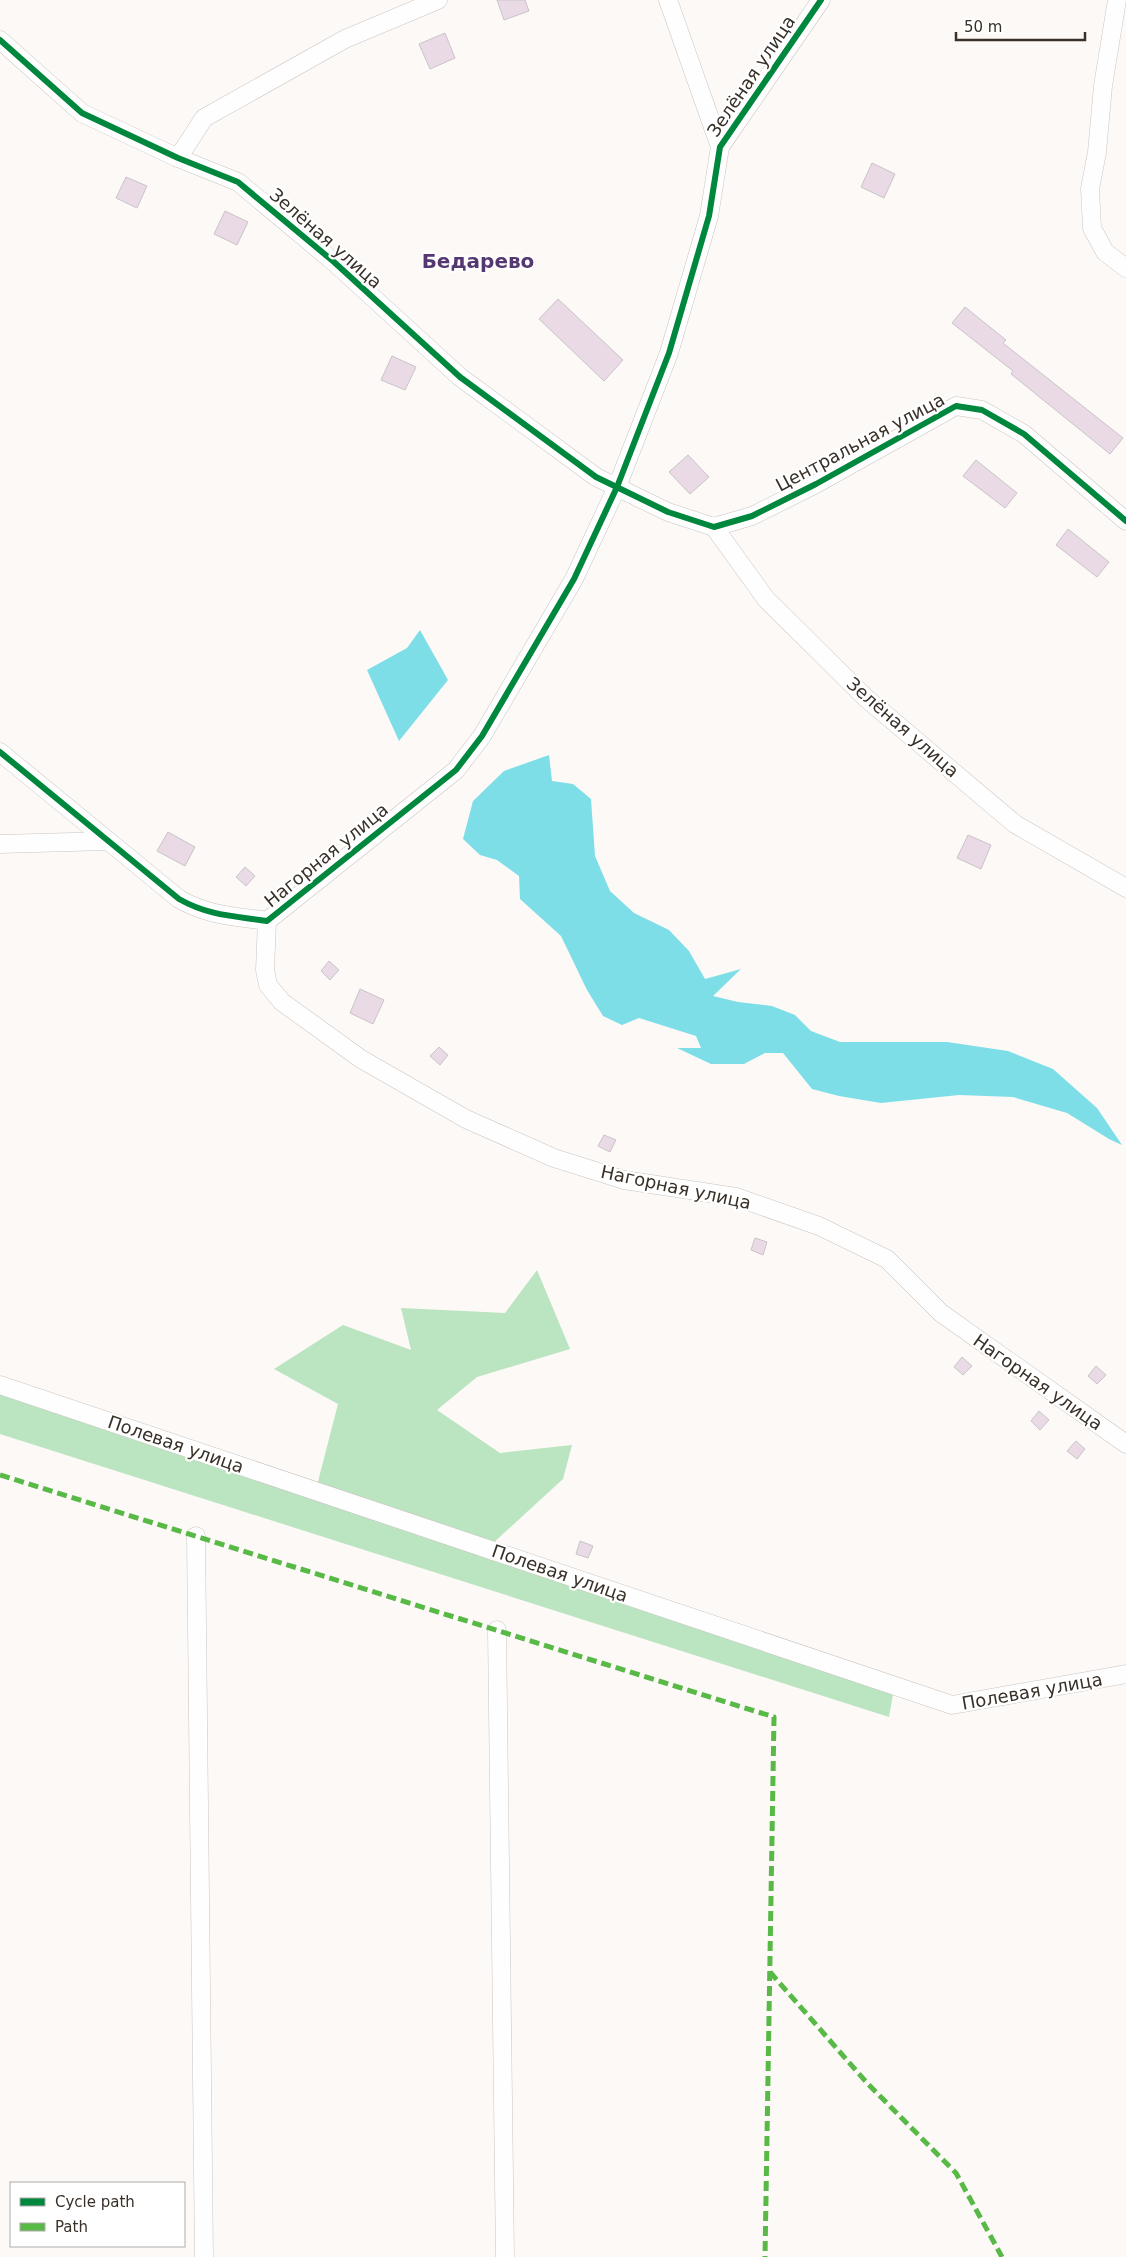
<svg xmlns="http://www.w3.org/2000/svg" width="1126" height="2257" viewBox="0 0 1126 2257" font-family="'DejaVu Sans',sans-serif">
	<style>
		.forest { fill: #bbe4c0 }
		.water { fill: #7ddee8 }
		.building { fill: #e9dae6; stroke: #c9c4c7 }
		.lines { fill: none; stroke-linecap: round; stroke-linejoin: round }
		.minor-casing { stroke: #cac5c1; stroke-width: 19 }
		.minor { stroke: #fffefe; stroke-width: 18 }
		.quiet { stroke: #58b947; stroke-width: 5; stroke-dasharray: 10 5; stroke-linecap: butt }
		.cycleway-casing { stroke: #fff; stroke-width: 9 }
		.cycleway { stroke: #00873e; stroke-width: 6 }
		.labels { text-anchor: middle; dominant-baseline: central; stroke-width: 4.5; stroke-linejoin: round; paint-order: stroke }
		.street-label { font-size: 18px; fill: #393028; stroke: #fff }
		.quarter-label { font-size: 20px; font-weight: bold; fill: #553771; stroke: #fff }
	</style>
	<rect width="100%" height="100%" fill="#fcf9f7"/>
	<path class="forest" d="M537 1270 570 1349 477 1377 437 1410 500 1453 572 1445 563 1479 479 1556 894 1689 889 1717 0 1434V1394L314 1497 338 1404 274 1369 343 1325 411 1350 401 1308 505 1313Z"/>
	<g class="water">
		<path d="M420 630 448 680 399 741 367 670 407 648Z"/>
		<path d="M549 755 552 781 573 784 591 799 595 856 610 891 634 913 669 930 689 951 705 979 741 969 713 996 738 1002 772 1006 795 1015 811 1031 840 1042H947L1008 1051 1053 1069 1097 1108 1122 1145 1109 1139 1067 1113 1013 1097 959 1095 881 1103 839 1096 812 1089 783 1053H765L744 1064H711L677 1048H701L696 1036 639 1018 622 1025 603 1016 587 990 561 936 520 899 519 876 497 860 480 855 463 839 473 801 504 771Z"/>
	</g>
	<g class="building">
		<path d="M497 0H525L529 11 504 20Z"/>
		<path d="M445 33 455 58 430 69 419 44Z"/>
		<path d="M872 163 895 174 884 198 861 187Z"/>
		<path d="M126 177 147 186 137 208 116 198Z"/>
		<path d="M225 211 248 222 237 245 214 234Z"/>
		<path d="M558 299 623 360 604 381 539 319Z"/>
		<path d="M965 307 1006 340 1003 343 1123 438 1110 454 1011 374 1013 371 952 323Z"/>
		<path d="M392 356 416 367 405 390 381 380Z"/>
		<path d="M688 455 709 477 690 494 669 472Z"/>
		<path d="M976 460 1017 493 1005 508 963 476Z"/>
		<path d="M1068 529 1109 562 1097 577 1056 545Z"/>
		<path d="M168 832 195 847 185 866 157 851Z"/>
		<path d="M968 835 991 845 981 869 957 858Z"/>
		<path d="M245 867 255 876 246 886 236 877Z"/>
		<path d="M329 961 339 970 330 980 321 971Z"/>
		<path d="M360 989 384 1000 373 1024 350 1013Z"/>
		<path d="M439 1047 448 1055 440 1065 430 1056Z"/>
		<path d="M604 1135 616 1140 610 1152 598 1146Z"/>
		<path d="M755 1238 767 1242 763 1255 751 1250Z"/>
		<path d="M962 1357 972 1366 963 1375 954 1367Z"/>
		<path d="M1096 1366 1106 1375 1097 1384 1088 1376Z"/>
		<path d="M1039 1411 1049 1420 1040 1430 1031 1421Z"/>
		<path d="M1076 1441 1085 1449 1077 1459 1067 1451Z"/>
		<path d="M580 1541 593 1546 588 1558 576 1554Z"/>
	</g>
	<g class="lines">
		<defs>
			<g id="minor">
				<path d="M668 0 720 147"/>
				<path d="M1117 0 1103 86 1097 152 1090 189 1092 228 1105 252 1126 268"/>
				<path d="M0 40 82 113 178 158 238 182 334 262 460 377 596 477 668 512 714 527 752 516 816 484 956 406 982 410 1024 434 1126 521"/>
				<path d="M178 158 204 118 345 39 438 0"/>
				<path d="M714 527 766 599 867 699 1015 824 1126 888"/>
				<path d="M0 752 179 899C209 916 234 916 267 921L456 770 482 736 574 579 617 487 669 353 709 216 720 147 821 0"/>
				<path d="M0 844 107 841"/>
				<path d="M267 921 265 970 268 985 282 1002 361 1059 466 1119 554 1158 624 1180 736 1197 819 1226 887 1259 941 1313 1126 1444"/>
				<path d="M0 1385 952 1705 1126 1674"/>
				<path d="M196 1536 204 2257"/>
				<path d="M497 1630 505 2257"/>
			</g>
		</defs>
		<use href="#minor" class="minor-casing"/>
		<use href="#minor" class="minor"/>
		<g class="quiet">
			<path d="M0 1475 774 1717 765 2257"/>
			<path d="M770 1972 867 2083 956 2173 1002 2257"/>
		</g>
		<defs>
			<g id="cycleway">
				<path d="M0 40 82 113 178 158 238 182 334 262 460 377 596 477 668 512 714 527 752 516 816 484 956 406 982 410 1024 434 1126 521"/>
				<path d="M0 752 179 899C209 916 234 916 267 921L456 770 482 736 574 579 617 487 669 353 709 216 720 147 821 0"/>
			</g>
		</defs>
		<use href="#cycleway" class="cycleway-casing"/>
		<use href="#cycleway" class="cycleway"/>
	</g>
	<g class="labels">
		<g class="street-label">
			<text transform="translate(751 76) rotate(-56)">Зелёная улица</text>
			<text transform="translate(326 238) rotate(41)">Зелёная улица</text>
			<text transform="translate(860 442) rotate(-28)">Центральная улица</text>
			<text transform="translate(903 727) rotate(41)">Зелёная улица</text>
			<text transform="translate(326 855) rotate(-39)">Нагорная улица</text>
			<text transform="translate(676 1187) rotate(12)">Нагорная улица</text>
			<text transform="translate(1038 1382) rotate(35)">Нагорная улица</text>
			<text transform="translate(176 1444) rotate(19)">Полевая улица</text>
			<text transform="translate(560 1573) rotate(19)">Полевая улица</text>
			<text transform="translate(1032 1691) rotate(-10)">Полевая улица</text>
		</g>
		<g class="quarter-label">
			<text x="478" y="261">Бедарево</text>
		</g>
	</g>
	<rect x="10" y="2182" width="175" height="65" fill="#ffffff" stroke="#b0aca9"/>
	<rect x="20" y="2198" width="25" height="8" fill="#00873e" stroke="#b0aca9"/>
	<text x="55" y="2207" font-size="15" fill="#393028">Cycle path</text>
	<rect x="20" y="2223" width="25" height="8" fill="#58b947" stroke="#b0aca9"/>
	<text x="55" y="2232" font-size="15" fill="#393028">Path</text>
	<path d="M956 32v8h129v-8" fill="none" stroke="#393028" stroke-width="2.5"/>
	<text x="964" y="32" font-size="15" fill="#393028" stroke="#ffffff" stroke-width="4" paint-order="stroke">50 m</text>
</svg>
